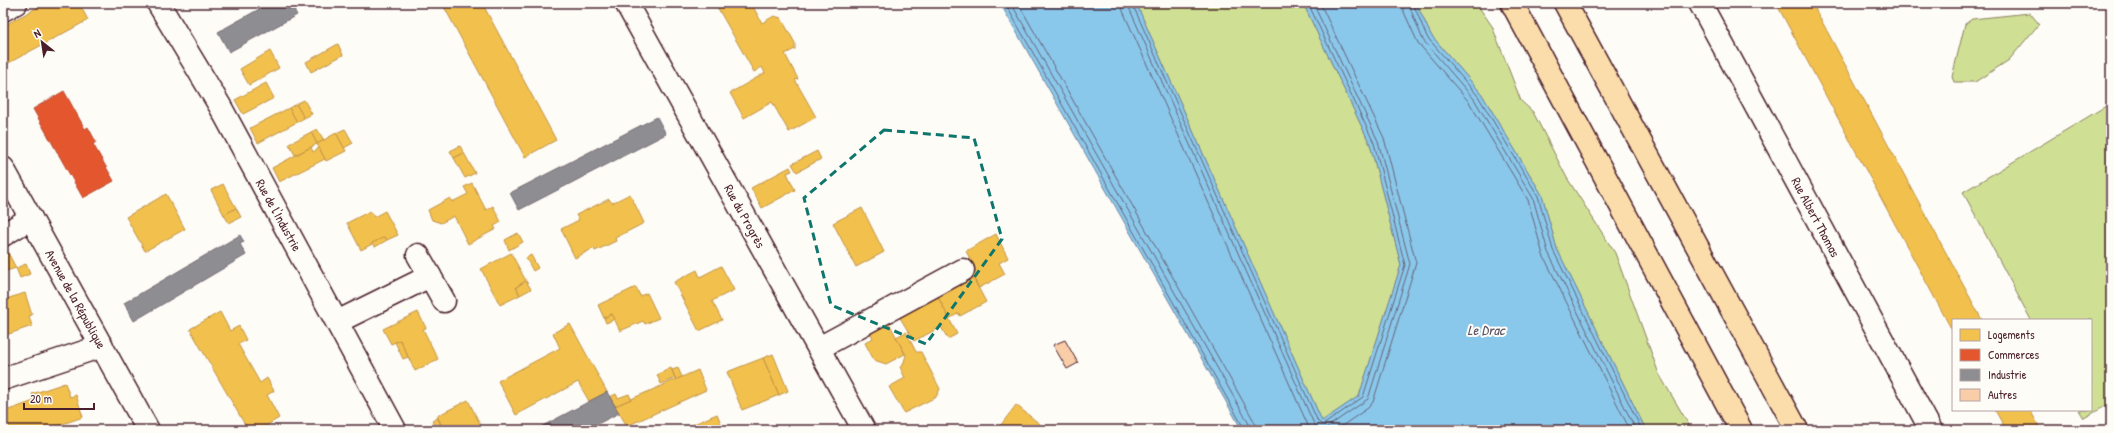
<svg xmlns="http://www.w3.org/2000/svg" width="2114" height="433" viewBox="0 0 2114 433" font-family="'Patrick Hand',sans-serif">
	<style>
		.green { fill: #cfe094; stroke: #8c8060 }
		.water { fill: #8ac8eb; stroke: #70849e }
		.homes { fill: #f2c14e; stroke: #c09044 }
		.shops { fill: #e4572e; stroke: #b6462d }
		.industry { fill: #8d8d92; stroke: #796c73 }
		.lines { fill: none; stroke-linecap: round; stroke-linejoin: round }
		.shore { stroke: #646378; stroke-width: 1 }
		.building { fill: #f9cda8; stroke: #4a1f2b }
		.minor-casing { stroke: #4a1f2b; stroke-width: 25 }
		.highway-casing { stroke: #4a1f2b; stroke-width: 25 }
		.minor { stroke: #fdfcf7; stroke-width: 22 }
		.highway { stroke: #fbddab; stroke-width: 22 }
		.marked { fill: none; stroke: #0f766e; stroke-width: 3; stroke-dasharray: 8 5; stroke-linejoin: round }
		.labels { text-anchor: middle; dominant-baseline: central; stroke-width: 4; stroke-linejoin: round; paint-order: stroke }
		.street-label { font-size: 13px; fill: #4a1f2b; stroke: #fdfcf7 }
		.water-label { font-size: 14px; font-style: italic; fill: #5d5265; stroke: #fdfcf7 }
	</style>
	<rect width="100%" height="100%" fill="#fdfcf7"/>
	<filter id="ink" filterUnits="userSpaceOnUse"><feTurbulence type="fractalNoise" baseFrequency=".025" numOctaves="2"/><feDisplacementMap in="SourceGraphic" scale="8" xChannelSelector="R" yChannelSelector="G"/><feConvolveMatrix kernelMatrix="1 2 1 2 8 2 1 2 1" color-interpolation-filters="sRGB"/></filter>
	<g filter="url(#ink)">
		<g class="green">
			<path d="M1136 3H1303L1370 144 1401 265 1359 396 1322 421Z"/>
			<path d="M1416 3H1476L1492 26 1521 101 1533 112 1567 178 1615 253 1659 374 1692 430H1646L1557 249 1542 195 1481 93 1431 35Z"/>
			<path d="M2030 13 2039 24 2009 60 1975 82H1954L1952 77 1965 24 1972 19Z"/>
			<path d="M2111 103V403L2084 418 2079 410H2091V320H2031L1963 192Z"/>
		</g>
		<path class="water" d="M1000 3H1136L1322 421 1359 396 1401 265 1370 144 1303 3H1416L1431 35 1481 93 1542 195 1557 249 1646 430H1242Z"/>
		<g class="homes">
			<path d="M46 3H79L88 20 3 66V26Z"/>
			<path d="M442 3H482L556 140 525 157Z"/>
			<path d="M715 3H751L762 23 774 16 781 18 795 43V49L785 54 798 79 795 80 816 117 789 132 772 102 744 118 730 93 765 73 762 67 754 72Z"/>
			<path d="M1776 3H1812L1982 320H1953V332Z"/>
			<path d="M338 44 343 55 311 72 306 62Z"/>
			<path d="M270 51 279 68 249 85 240 69Z"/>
			<path d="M266 83 274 98 243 114 235 100Z"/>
			<path d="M304 100 312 114 304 118 296 104Z"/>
			<path d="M296 104 304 118 297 122 289 108Z"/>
			<path d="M289 108 297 122 258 143 250 128Z"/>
			<path d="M317 129 324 140 317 144 311 132Z"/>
			<path d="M345 129 353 143 344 148 336 133Z"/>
			<path d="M311 132 317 144 295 155 289 144Z"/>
			<path d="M336 133 346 151 326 161 317 144Z"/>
			<path d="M460 146 464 153 454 158 450 151Z"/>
			<path d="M311 147 313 152 319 148 325 159 279 182 272 168Z"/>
			<path d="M817 151 821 159 797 172 792 164Z"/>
			<path d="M464 153 475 173 465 178 454 158Z"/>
			<path d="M790 167 792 171 787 173 795 190 762 208 751 188Z"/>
			<path d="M472 183 486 210 493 206 501 222 494 226 496 229 468 244 454 216 441 223 432 220 428 210 450 198 452 202 468 194 464 187Z"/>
			<path d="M223 184 236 208 224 215 211 190Z"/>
			<path d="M166 194 185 229 145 251 126 217Z"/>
			<path d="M630 194 644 223 615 238 616 241 595 251 594 248 575 258 561 229 579 220 576 215 609 199 612 203Z"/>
			<path d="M236 208 241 217 229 223 224 215Z"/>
			<path d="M862 208 884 252 856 267 833 223Z"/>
			<path d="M370 211 374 217 385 211 398 235 387 240 385 237 361 250 347 223Z"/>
			<path d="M518 233 523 242 509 250 505 240Z"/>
			<path d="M996 234 1008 258 999 263 1005 274 979 288 965 262 970 259 966 251Z"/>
			<path d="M385 237 387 240 375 247 372 243Z"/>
			<path d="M6 249 16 268 3 272V250Z"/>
			<path d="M511 253 526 281 516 287 520 295 500 305 481 269Z"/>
			<path d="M531 255 538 268 533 271 526 258Z"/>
			<path d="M26 264 30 274 20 278 16 268Z"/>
			<path d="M721 266 734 290 712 301 722 320 699 331 674 282 697 270 700 277Z"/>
			<path d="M972 276 986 302 960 316 959 313 949 319 938 297Z"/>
			<path d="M526 281 531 289 520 295 516 287Z"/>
			<path d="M636 287 640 296 647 293 659 318 645 324 643 321 620 331 612 314 604 318 598 305Z"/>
			<path d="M25 293 32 315 29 316 32 326 3 336V300Z"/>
			<path d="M938 297 957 334 948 339 941 327 914 341 899 316Z"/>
			<path d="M220 312 230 331 239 326 246 340 238 344 260 383 267 378 274 391 267 395 279 418 259 430H248L190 329Z"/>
			<path d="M418 312 426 328 423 329 438 359 415 371 400 340 391 344 383 329Z"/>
			<path d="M612 314 615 319 606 323 604 318Z"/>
			<path d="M888 321 905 354 886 364 874 360 865 343 873 338 867 326Z"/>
			<path d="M570 324 607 392 589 401 578 382 516 415 498 381 560 348 553 333Z"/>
			<path d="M906 332 916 352H921L940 389 936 397 904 413 889 387 905 378 900 367 903 365 906 355 896 337Z"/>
			<path d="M400 340 408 357 403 359 395 342Z"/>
			<path d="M773 354 788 391 779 395 763 358Z"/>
			<path d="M763 358 779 395 742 410 727 372Z"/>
			<path d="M671 368 675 378 661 384 657 375Z"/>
			<path d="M678 368 682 377 676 380 672 370Z"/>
			<path d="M698 370 706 390 627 426 615 406Z"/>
			<path d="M65 383 70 397 76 395 83 417 45 430H6L3 412 34 401 32 394Z"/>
			<path d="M616 394 618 398 629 394 631 399 615 406 610 397Z"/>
			<path d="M468 400 483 430H444L437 416Z"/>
			<path d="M1016 405 1041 425 1037 430H997Z"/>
			<path d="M1995 410H2030L2041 430H2006Z"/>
			<path d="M717 414 724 430H680Z"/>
			<path d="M438 418 441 426 436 429 432 421Z"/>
		</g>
		<path class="shops" d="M64 91 85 129 88 127 96 142 93 144 114 181 83 198 33 109Z"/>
		<g class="industry">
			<path d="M270 3H290L297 15 229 52 218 32Z"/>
			<path d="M657 117 666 134 519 210 510 193Z"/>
			<path d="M240 235 244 242 240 244 246 255 134 321 124 303Z"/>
			<path d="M607 392 619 413 586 430H535Z"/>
		</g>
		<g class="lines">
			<g class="shore">
				<path d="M1005 3 1245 430"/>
				<path d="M1011 3 1249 424 1250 430"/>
				<path d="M1018 3 1254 421 1256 430"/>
				<path d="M1121 3 1123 11 1310 430"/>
				<path d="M1127 3 1314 424 1318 428 1323 430 1368 399 1410 264 1378 141 1313 3"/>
				<path d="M1132 3 1318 422 1323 425 1363 397 1405 265 1374 143 1308 3"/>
				<path d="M1320 3 1384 138 1416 263 1373 402 1368 408 1336 430"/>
				<path d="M1402 3 1403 10 1418 43 1469 102 1528 200 1543 255 1630 430"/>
				<path d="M1408 3 1423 40 1474 99 1533 198 1548 252 1636 430"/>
				<path d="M1413 3 1427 37 1478 96 1538 196 1553 250 1642 430"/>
			</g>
		</g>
		<path class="building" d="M1065 340 1078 363 1067 369 1053 345Z"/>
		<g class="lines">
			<defs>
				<g id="minor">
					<path d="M158 3 220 106 395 430"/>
					<path d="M626 3 864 430"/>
					<path d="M1700 3 1931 430"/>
					<path d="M3 10 16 3"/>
					<path d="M3 168 148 430"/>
					<path d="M3 235 31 218"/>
					<path d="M430 276 444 301"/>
					<path d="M337 322 430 276 418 255"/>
					<path d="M819 348 963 270"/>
					<path d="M3 379 102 346"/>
				</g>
				<g id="highway">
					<path d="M1512 3 1741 430"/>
					<path d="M1565 3 1797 430"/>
				</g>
			</defs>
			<use href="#minor" class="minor-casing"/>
			<use href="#highway" class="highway-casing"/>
			<use href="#minor" class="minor"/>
			<use href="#highway" class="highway"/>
		</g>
	</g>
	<path class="marked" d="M884 130 974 138 1002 239 926 344 831 305 804 198Z"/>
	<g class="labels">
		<g class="street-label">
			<text transform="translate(279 215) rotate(61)">Rue de l'Industrie</text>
			<text transform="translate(745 216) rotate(61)">Rue du Progrès</text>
			<text transform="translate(1816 217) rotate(62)">Rue Albert Thomas</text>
			<text transform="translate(76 299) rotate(61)">Avenue de la République</text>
		</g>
		<g class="water-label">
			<text x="1486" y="329">Le Drac</text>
		</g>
	</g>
	<rect width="2114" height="433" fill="none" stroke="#fdfcf7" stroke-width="16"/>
	<rect x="8" y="8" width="2098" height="417" fill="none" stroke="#4a1f2b" stroke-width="1.5" filter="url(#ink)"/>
	<rect x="1952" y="319" width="140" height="92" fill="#fdfcf7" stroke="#b5a4a5"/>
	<rect x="1960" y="329" width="20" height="12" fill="#f2c14e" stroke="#b5a4a5"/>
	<text x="1988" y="339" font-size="12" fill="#4a1f2b">Logements</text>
	<rect x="1960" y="349" width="20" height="12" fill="#e4572e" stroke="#b5a4a5"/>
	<text x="1988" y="359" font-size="12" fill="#4a1f2b">Commerces</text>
	<rect x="1960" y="369" width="20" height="12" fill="#8d8d92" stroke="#b5a4a5"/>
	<text x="1988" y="379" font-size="12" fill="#4a1f2b">Industrie</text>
	<rect x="1960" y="389" width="20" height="12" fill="#f9cda8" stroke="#b5a4a5"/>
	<text x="1988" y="399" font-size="12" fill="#4a1f2b">Autres</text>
	<g transform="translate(42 42) rotate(330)" stroke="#fdfcf7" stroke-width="3" paint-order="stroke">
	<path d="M0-3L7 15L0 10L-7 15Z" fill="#4a1f2b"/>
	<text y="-6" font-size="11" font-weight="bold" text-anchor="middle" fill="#4a1f2b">N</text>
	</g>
	<path d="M24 403v6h70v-6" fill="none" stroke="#4a1f2b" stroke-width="2"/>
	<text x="30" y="403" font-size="12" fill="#4a1f2b" stroke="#fdfcf7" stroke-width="3" paint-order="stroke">20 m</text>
</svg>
